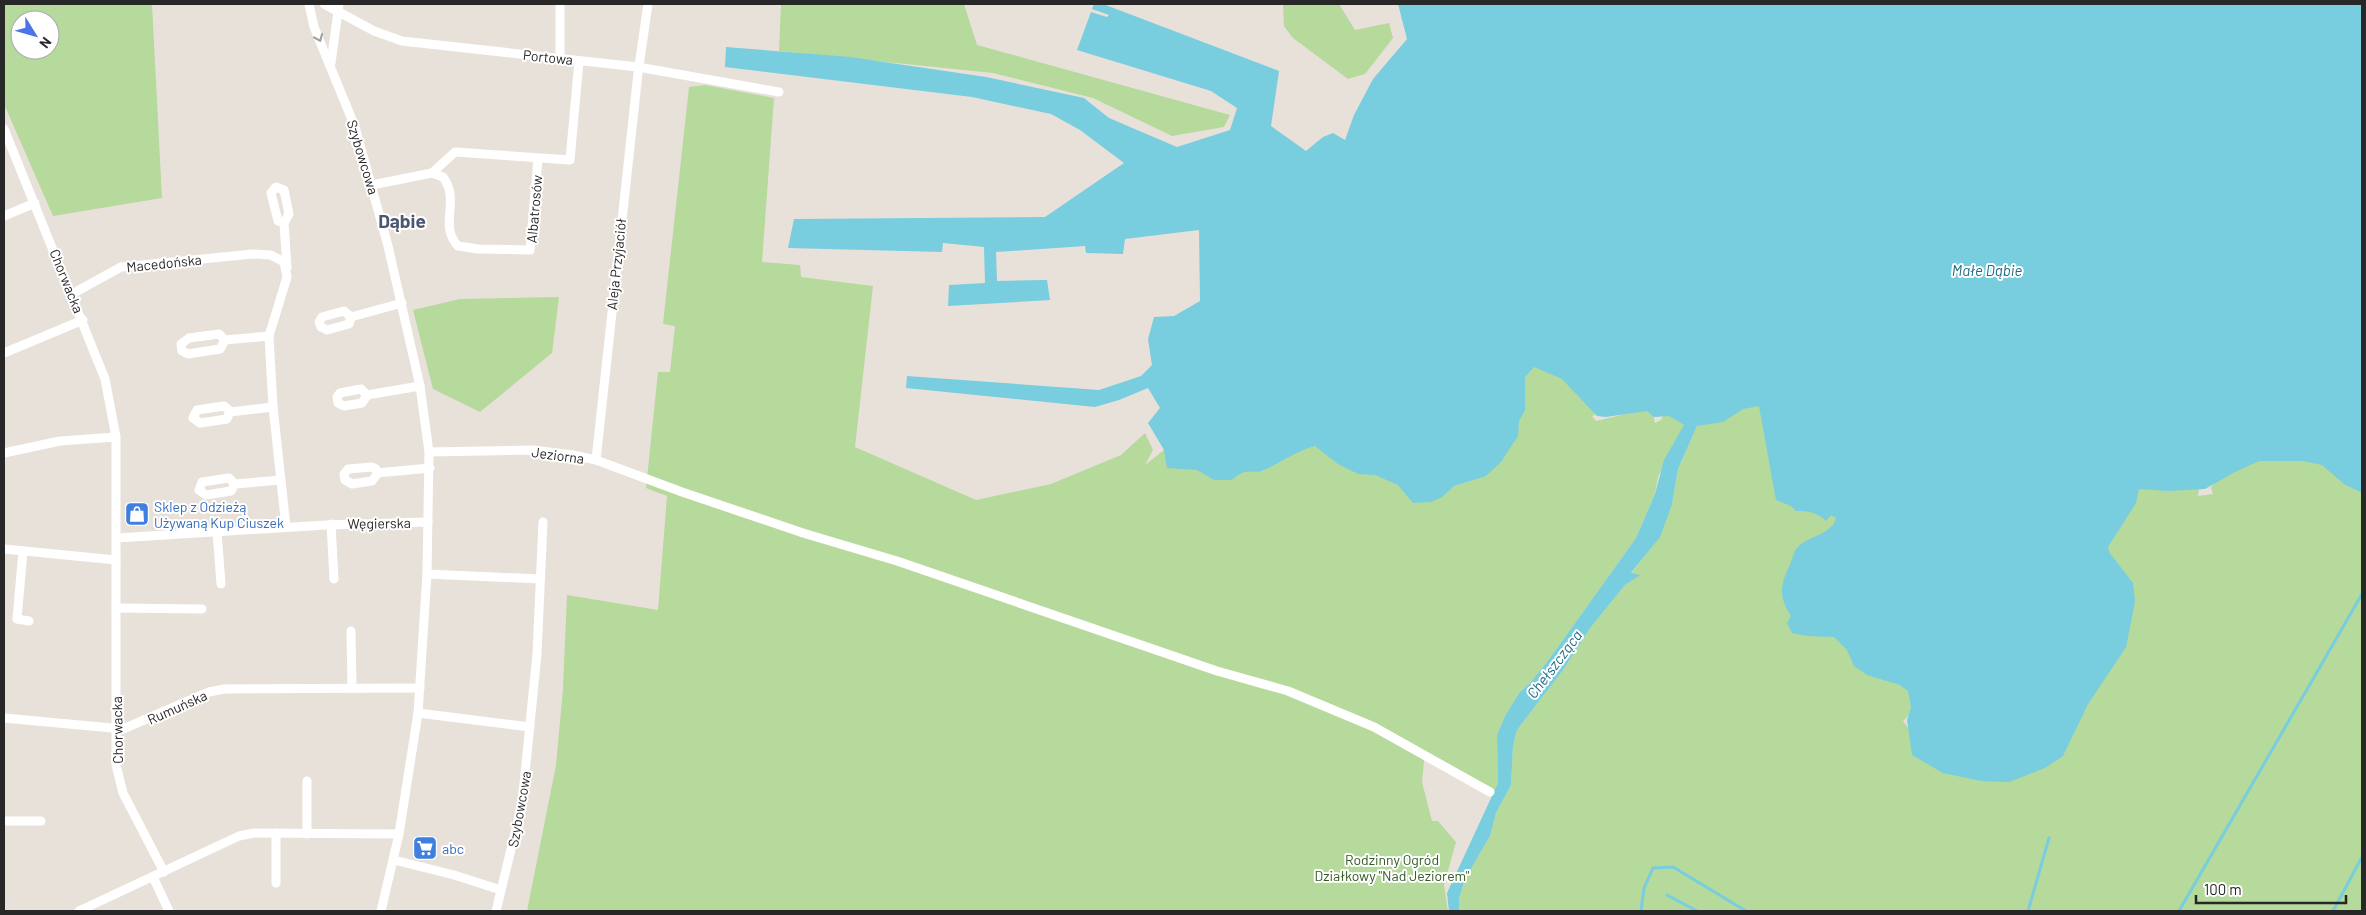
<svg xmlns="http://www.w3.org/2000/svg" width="2366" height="915" viewBox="0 0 2366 915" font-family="Barlow,sans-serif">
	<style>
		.green { fill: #b6d99c; fill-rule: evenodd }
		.water { fill: #78cddf }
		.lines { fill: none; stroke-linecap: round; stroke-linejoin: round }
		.stream { stroke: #78cddf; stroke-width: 3 }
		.minor { stroke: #fff; stroke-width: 9 }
		.oneway { stroke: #9e9e9e }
		.labels { text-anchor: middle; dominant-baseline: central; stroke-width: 4; stroke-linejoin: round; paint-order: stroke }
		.street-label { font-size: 14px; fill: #272727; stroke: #fff }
		.shop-label { font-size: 14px; fill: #366cbe; stroke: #fff; text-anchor: start }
		.park-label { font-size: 14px; fill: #325a21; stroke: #fff }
		.water-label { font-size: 15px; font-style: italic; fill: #1c6b86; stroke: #fff }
		.district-label { font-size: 19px; font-weight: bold; fill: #4d5772; stroke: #fff }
	</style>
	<rect width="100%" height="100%" fill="#e8e1da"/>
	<g class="green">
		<path d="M4 4H152L162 198 53 216 4 104ZM20 20H50V50H20Z"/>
		<path d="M781 4H964L977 45 1230 115 1224 127 1172 136 1093 98 993 73 779 51Z"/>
		<path d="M1283 4H1339L1355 30 1389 23 1393 38 1365 74 1348 79 1293 38 1284 26Z"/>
		<path d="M705 85 774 98 762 262 800 265 801 277 873 286 855 447 976 500 1051 484 1121 455 1145 433 1153 450 1145 465 1164 450 1232 479C1242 470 1249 470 1263 471L1293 435 1445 493 1454 486 1467 482 1503 315 1597 408 1595 415 1592 416 1596 421 1652 408 1655 423 1661 420 1670 403 1684 425 1658 477 1655 494 1636 538 1550 658 1531 682 1519 693 1505 716 1497 735 1498 783 1495 790 1425 751 1422 782 1432 821H1438L1456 842 1444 885 1448 911H527L556 765 563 689 567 595 658 610 667 496 646 488 658 372H670L675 326 663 324 689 87Z"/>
		<path d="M559 297 552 353 480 412 433 389 413 310 460 299Z"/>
		<path d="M1746 388 1828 503 1926 671 1908 716 1903 721 1909 729 2102 558 2125 485 2199 489 2198 496 2213 494 2211 488 2219 474 2215 460 2362 439V911H1459V899L1465 879 1490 836 1496 813 1511 785 1513 746 1517 730 1563 670 1591 627 1625 585 1639 575 1631 574 1660 536 1672 505 1678 469 1697 426Z"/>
	</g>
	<path class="water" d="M1094 4H1103L1279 71 1271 126 1306 151 1323 137 1333 133 1345 140 1354 115 1373 79 1407 39 1398 4H2362V493L2344 484 2322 465 2302 461H2259L2235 472 2205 489 2168 491 2139 489 2136 503 2108 547 2109 552 2133 583 2135 602 2126 647 2088 704 2063 756 2045 768 2009 782 1981 781 1943 773 1912 755 1907 720 1911 707 1908 691 1900 685 1867 675 1854 666 1847 650 1834 637 1807 636 1792 633 1787 623 1791 616C1777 594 1781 585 1791 562 1793 558 1794 551 1797 548 1808 535 1831 536 1836 518L1831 515 1826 521C1817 512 1809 511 1796 511L1791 506 1776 500 1759 406 1743 409 1723 422 1697 426 1678 469 1672 505 1660 537 1631 573 1640 575 1625 585 1591 627 1563 670 1517 730 1513 746 1511 785 1496 813 1490 836 1465 879 1459 899V911H1449L1447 893 1498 783 1497 735 1505 716 1519 693 1531 682 1550 658 1636 538 1655 494 1664 460 1684 425 1669 416 1654 417 1647 411 1606 417 1597 416 1562 379 1534 367 1525 377V410L1519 421 1518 436 1501 462 1486 476 1454 486 1442 497 1431 502 1413 503 1398 485 1375 475 1358 474 1338 464 1315 446C1296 451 1282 462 1264 470 1251 475 1247 466 1232 480H1214L1197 470 1167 468 1164 450 1148 423 1160 408 1148 388 1119 400 1095 407 906 388 907 376 1099 390 1141 376 1152 365 1148 339 1154 317 1174 316 1200 301 1199 230 1125 239 1123 254 1086 253 1085 246 996 252 997 281 1047 280 1050 300 948 306 949 285 985 283 984 247 943 243 942 252 788 248 794 219 1045 217 1124 163 1080 130 1051 114 972 97 725 67 726 47 850 57 986 77 1084 98 1109 118 1177 147 1230 130 1237 108 1211 91 1077 50 1091 12 1107 17 1109 15 1092 9Z"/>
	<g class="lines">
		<g class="stream">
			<path d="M1667 895 1697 911"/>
			<path d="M1641 911 1644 888 1653 868 1673 867 1746 911"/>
			<path d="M2028 911 2049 838"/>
			<path d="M2179 911 2362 594"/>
			<path d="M2333 911 2362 857"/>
		</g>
		<g class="minor">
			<path d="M309 4 314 27 355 127 388 246 420 386 429 452 427 574 418 713 399 834 381 911"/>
			<path d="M324 4 374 31 402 41 638 67 779 92"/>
			<path d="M560 58V4"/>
			<path d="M331 63 339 4"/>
			<path d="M4 129 105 379 116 437V765L123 793 164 872"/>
			<path d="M432 173 443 177C461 201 438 225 458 246L478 249 530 250 538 159"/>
			<path d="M372 185 432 173 455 152 570 160 579 61"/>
			<path d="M4 216 35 203"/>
			<path d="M284 223 278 221 271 193 276 187 284 190 289 214 284 223 287 268"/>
			<path d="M72 294 121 267 253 254 271 255 284 262 287 277 269 336 273 407 286 527"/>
			<path d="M344 311 351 317 349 324 327 330 321 327 319 322 322 317Z"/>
			<path d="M351 317 402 303"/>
			<path d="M219 334 225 340 220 349 188 354 182 351 181 344 189 338Z"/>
			<path d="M225 340 269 336"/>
			<path d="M4 353 83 320"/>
			<path d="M361 389 367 395 362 403 344 406 338 403 337 397 340 393Z"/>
			<path d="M367 395 420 386"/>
			<path d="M224 406 230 411 227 419 200 423 193 418 197 410Z"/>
			<path d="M230 412 273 407"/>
			<path d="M429 452 532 450 573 455 596 460 682 492 803 533 897 561 1217 671 1288 691 1374 727 1490 792"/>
			<path d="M4 453 60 441 116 437"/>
			<path d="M596 460 638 73 648 4"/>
			<path d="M372 467 376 469 377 474 372 481 352 484 345 480 344 474 348 469Z"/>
			<path d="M377 473 430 468"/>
			<path d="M229 478 235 484 231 491 206 495 199 490 202 482Z"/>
			<path d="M235 484 281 480"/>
			<path d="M331 524 334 579"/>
			<path d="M217 532 221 584"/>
			<path d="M117 538 326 525 428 522"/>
			<path d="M4 549 116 560"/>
			<path d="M23 551 17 619 29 621"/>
			<path d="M427 574 540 579"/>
			<path d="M116 608 202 609"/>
			<path d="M351 631 352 688"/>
			<path d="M418 713 530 727"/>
			<path d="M4 718 123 729 209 692 224 689 420 688"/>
			<path d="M4 821H41"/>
			<path d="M307 834V781"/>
			<path d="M394 860 454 875 501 890"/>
			<path d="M153 877 169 911"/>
			<path d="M276 883V833"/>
			<path d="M79 911 239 836 254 833 399 834"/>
			<path d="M496 911 522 804 537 654 543 522"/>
		</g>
	</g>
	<defs><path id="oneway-chevron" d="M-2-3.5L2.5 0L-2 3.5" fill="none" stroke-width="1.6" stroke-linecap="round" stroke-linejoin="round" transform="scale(1.25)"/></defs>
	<use class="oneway" href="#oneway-chevron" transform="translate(319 38) rotate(67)"/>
	<defs>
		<symbol id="shop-square" viewBox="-11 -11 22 22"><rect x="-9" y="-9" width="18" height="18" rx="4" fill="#3f7fe0" stroke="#fff"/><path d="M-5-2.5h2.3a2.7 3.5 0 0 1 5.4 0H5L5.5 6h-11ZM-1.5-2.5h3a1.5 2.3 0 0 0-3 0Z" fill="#fff"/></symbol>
		<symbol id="supermarket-square" viewBox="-11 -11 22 22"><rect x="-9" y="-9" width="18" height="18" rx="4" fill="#3f7fe0" stroke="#fff"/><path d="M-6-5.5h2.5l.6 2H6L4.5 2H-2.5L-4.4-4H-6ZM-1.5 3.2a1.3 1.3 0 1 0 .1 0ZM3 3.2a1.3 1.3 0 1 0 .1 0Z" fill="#fff"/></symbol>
	</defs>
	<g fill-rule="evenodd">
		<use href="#shop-square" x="123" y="500" width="28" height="28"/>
		<use href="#supermarket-square" x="411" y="834" width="28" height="28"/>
	</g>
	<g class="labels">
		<g class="street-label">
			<text transform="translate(548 57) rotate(6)">Portowa</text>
			<text transform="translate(363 157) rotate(73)">Szybowcowa</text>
			<text transform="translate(534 209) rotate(-85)">Albatrosów</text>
			<text transform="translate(164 263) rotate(-6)">Macedońska</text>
			<text transform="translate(616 264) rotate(-84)">Aleja Przyjaciół</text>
			<text transform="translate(67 281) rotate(68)">Chorwacka</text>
			<text transform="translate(558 455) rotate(8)">Jeziorna</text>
			<text transform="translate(379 523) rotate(-1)">Węgierska</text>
			<text transform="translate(177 707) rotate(-24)">Rumuńska</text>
			<text transform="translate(117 730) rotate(-91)">Chorwacka</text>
			<text transform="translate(519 809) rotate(-80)">Szybowcowa</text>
		</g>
		<g class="shop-label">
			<text x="154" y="506">Sklep z Odzieżą<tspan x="154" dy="16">Używaną Kup Ciuszek</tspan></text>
			<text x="442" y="848">abc</text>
		</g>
		<g class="park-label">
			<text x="1392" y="859">Rodzinny Ogród<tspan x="1392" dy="16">Działkowy "Nad Jeziorem"</tspan></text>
		</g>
		<g class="water-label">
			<text x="1987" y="270">Małe Dąbie</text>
			<text transform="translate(1554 664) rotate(-53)">Chełszcząca</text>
		</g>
		<g class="district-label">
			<text x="402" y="220">Dąbie</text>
		</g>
	</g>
	<rect width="2366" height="915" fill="none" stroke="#272727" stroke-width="10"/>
	<g transform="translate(35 35) rotate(127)"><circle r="24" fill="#ffffff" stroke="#a9a9a9"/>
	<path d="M0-4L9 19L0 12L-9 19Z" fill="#4b75e4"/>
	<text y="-8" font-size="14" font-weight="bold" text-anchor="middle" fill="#272727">N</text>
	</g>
	<path d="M2196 895v8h150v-8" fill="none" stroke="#272727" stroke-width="2.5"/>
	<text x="2204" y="895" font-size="15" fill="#272727" stroke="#ffffff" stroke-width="4" paint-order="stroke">100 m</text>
</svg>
